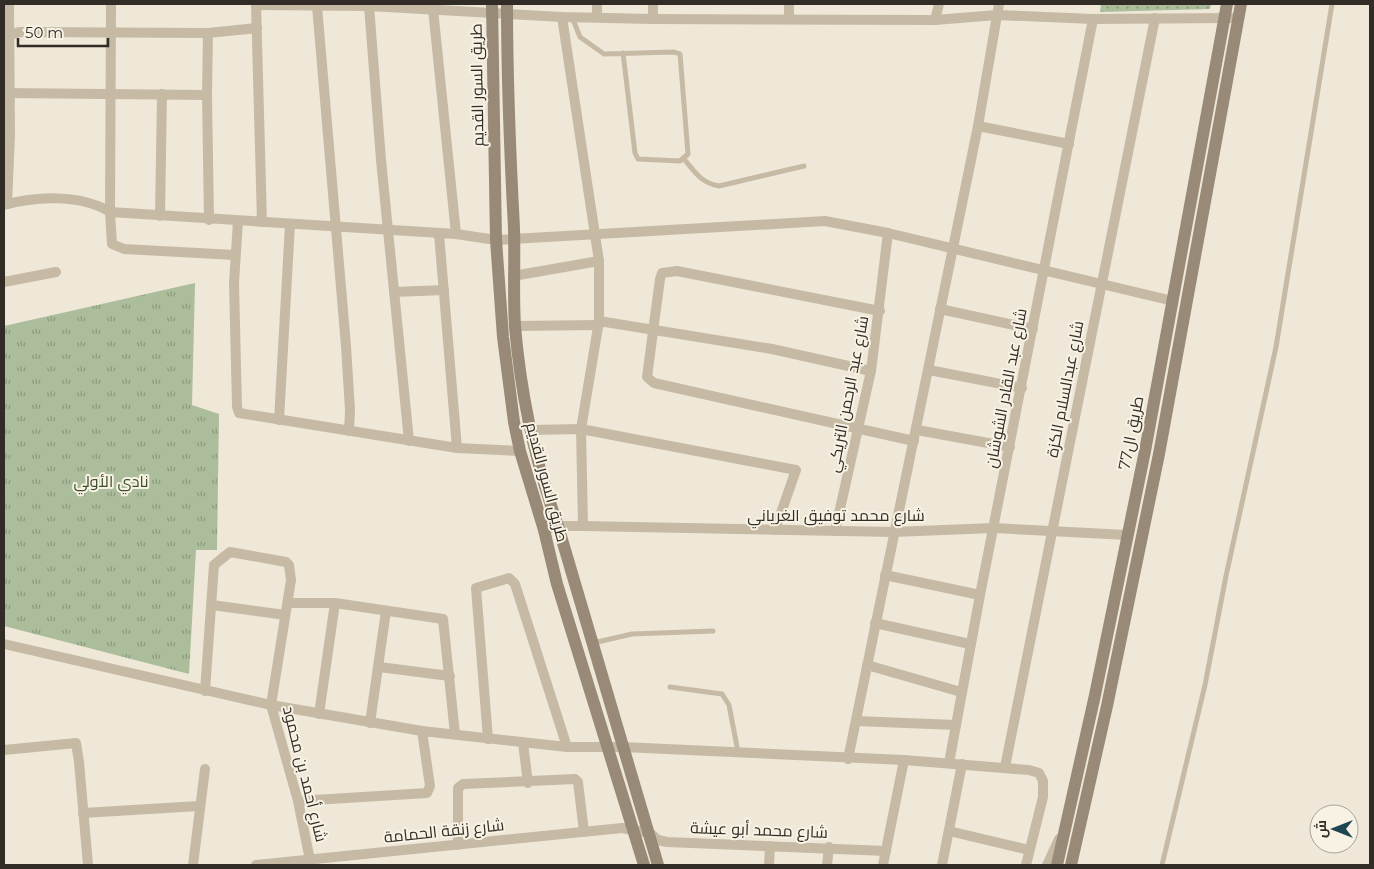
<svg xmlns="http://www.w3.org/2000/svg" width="1374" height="869" viewBox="0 0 1374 869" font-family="Montserrat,Cairo,sans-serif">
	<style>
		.grass { fill: url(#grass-tufts) }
		.garden { fill: url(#garden-dots) }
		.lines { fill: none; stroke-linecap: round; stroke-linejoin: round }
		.lane { stroke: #c6baa5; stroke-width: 5 }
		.street { stroke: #c6baa5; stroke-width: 10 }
		.secondary { stroke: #998977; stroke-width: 12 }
		.labels { text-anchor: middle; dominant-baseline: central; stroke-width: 4; stroke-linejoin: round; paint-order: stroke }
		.street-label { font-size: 16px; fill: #322c26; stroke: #f7f2e4 }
		.park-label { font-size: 16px; fill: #3c4f2b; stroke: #f7f2e4 }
	</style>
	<defs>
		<pattern id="grass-tufts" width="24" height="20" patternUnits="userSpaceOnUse" patternTransform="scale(1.25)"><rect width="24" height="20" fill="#abbd9a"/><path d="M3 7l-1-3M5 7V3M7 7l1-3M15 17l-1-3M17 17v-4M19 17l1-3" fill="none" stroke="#8c9a7d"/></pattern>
		<pattern id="garden-dots" width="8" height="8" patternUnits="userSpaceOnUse" patternTransform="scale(1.25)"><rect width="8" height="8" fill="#abbd9a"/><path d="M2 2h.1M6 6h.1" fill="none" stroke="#8c9a7d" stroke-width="1.8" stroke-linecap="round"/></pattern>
	</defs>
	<rect width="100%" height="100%" fill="#efe8d8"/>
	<path class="grass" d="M195 283 192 405 219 414 217 550H196L189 674 4 626V326Z"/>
	<path class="garden" d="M1101 4H1211L1210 9 1100 12Z"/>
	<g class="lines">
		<g class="lane">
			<path d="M572 17 580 37 604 54 674 52 680 54 688 154 680 161 638 159 635 153 623 53"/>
			<path d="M684 159C695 172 701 183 719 186L804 166"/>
			<path d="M593 643 632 634 713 631"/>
			<path d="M670 687 722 694 729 705 738 752"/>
			<path d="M1162 865 1205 685 1226 576 1276 347 1332 4"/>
		</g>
		<g class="street">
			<path d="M111 4 110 212 112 244 124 249 235 255"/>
			<path d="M256 4 262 222"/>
			<path d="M653 4V19"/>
			<path d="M256 5 369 6 562 17 653 19 935 20 997 15 1093 19 1232 18"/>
			<path d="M317 6 346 346 350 410 349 431"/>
			<path d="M369 6 381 160 409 441"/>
			<path d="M433 9 456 234"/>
			<path d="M562 17 599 261V321L581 429 583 526"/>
			<path d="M597 17V4"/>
			<path d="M789 19V4"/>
			<path d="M935 20 939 4"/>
			<path d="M208 33 207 95 209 220"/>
			<path d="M4 37 19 32 208 33 257 28"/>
			<path d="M4 93 207 95"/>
			<path d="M978 126 1069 144"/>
			<path d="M7 204 10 136 9 4"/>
			<path d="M4 205C36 196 81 194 110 212L456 234 496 240 825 221 888 233 1173 301"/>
			<path d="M160 216 162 94"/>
			<path d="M238 221 234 283 237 407 239 413 457 448 520 451"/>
			<path d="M439 234 457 448"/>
			<path d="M513 276 599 261"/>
			<path d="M4 282 56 272"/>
			<path d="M394 292 444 290"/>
			<path d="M940 309 1033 329"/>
			<path d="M880 311 677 271 662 273 660 279 647 377 654 383 914 441"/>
			<path d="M599 321 772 349 871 371"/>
			<path d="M515 326 599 325"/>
			<path d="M929 370 1022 388"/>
			<path d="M279 420 290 224"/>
			<path d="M531 430 581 429 796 470 775 530"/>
			<path d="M917 430 1010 447"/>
			<path d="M544 530 558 526H583L893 532 994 528 1127 535"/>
			<path d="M835 531 871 371 888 233"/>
			<path d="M885 575 980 595"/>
			<path d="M288 603H335L443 619 455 734"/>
			<path d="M212 605 285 615"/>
			<path d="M875 623 970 644"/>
			<path d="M4 644 271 705 422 731 567 747H623L904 760 1029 770 1039 773 1043 781V797L1026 865"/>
			<path d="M867 665 961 692"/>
			<path d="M379 667 450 676"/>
			<path d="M205 691 214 565 230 552 286 562 289 565 291 580 271 705 298 801 311 865"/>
			<path d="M319 714 335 603"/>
			<path d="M856 721 956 725"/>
			<path d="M370 723 386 611"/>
			<path d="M488 739 476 588 509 578 515 584 567 747"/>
			<path d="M523 743 528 783"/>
			<path d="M4 750 76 743 79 762 88 865"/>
			<path d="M848 759 978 126 999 4"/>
			<path d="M949 763 980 595 1093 19"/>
			<path d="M1005 767 1155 18"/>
			<path d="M298 801 427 793 430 786 422 731"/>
			<path d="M83 813 199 806"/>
			<path d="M949 831 1029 850"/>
			<path d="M458 845V788L463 784 575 779 578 782 584 832"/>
			<path d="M193 865 205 769"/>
			<path d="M256 865 622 828 650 833 658 840 667 842 886 851"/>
			<path d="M769 865 770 846"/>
			<path d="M827 865 829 847"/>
			<path d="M883 865 904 760"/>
			<path d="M942 865 962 764"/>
			<path d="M1047 865 1059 839"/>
		</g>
		<g class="secondary">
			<path d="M492 4 496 240 503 337 514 422 520 451 544 530 557 584 644 865"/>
			<path d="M507 4C507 79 510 153 514 228 515 261 513 294 515 327 521 395 535 462 558 526L658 865"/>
			<path d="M1057 865 1095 695 1145 451 1227 4"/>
			<path d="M1071 865 1107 706 1159 454 1241 4"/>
		</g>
	</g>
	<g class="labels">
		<g class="street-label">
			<text transform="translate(477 85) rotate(-91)">طريق السور القديم</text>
			<text transform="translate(1006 388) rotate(-79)">شارع عبد القادر الشوشان</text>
			<text transform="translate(1065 389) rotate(-79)">شارع عبدالسلام الكزة</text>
			<text transform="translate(848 394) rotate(-79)">شارع عبد الرحمن التريكي</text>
			<text transform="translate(1131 433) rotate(-79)">طريق ال77</text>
			<text transform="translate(547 482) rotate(75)">طريق السور القديم</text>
			<text x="836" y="515">شارع محمد توفيق الغرياني</text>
			<text transform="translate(305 774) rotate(76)">شارع أحمد بن محمود</text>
			<text transform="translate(759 830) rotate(2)">شارع محمد أبو عيشة</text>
			<text transform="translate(444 831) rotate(-6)">شارع زنقة الحمامة</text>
		</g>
		<g class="park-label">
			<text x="111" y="481">نادي الأولي</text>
		</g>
	</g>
	<rect width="1374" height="869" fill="none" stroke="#322c26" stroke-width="10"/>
	<g transform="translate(1334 829) rotate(270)"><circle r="24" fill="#f7f2e4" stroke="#a8a398"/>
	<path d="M0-4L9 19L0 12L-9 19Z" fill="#1e4651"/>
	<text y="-8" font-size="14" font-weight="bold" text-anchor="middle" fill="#322c26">ش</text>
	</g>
	<path d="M18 38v8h90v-8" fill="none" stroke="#322c26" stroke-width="2.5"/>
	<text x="25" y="38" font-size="15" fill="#322c26" stroke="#f7f2e4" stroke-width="4" paint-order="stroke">50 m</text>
</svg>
